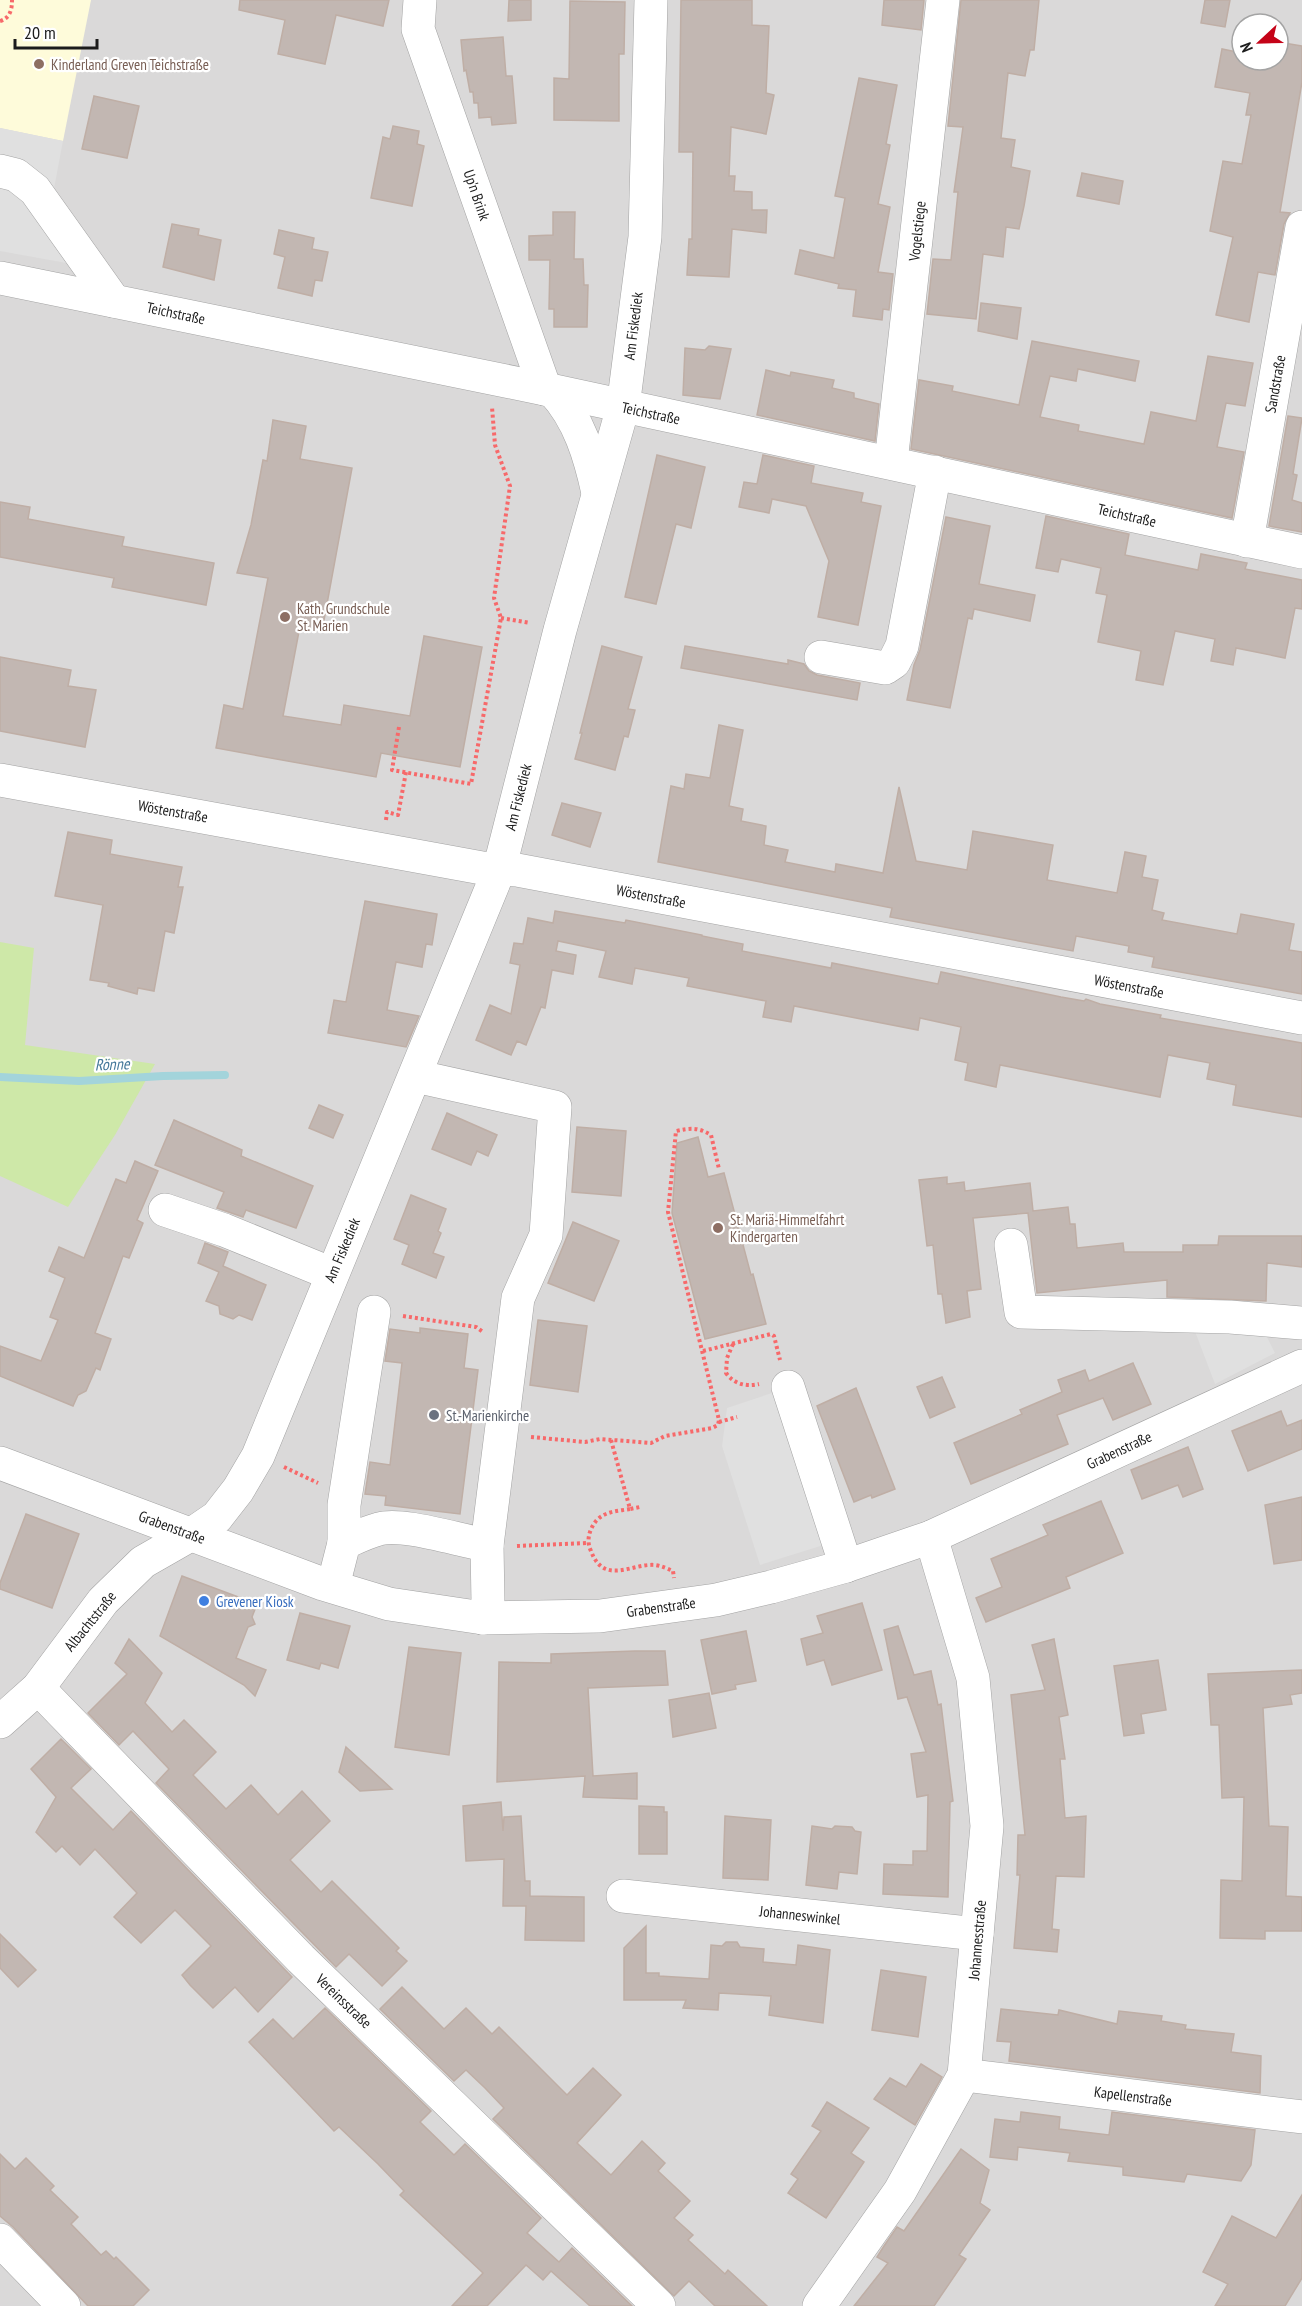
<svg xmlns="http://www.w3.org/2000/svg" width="1302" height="2306" viewBox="0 0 1302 2306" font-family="'PT Sans Narrow',sans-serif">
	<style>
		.residential { fill: #dad9d9; fill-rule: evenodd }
		.education { fill: #fefbda }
		.grass { fill: #cee8a8 }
		.parking { fill: #e0e0e0 }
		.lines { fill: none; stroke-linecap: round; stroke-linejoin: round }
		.stream { stroke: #a3d4db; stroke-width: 8 }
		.building { fill: #c2b7b2; stroke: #bfaea5; stroke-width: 1.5 }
		.minor-casing { stroke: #a3a3a3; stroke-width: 34 }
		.path { stroke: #f7696a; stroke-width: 4; stroke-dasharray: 3 3; stroke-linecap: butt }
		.minor { stroke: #fff; stroke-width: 33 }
		.education-dot { fill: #8d6e63; stroke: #fff; stroke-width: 2 }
		.worship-dot { fill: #6b7280; stroke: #fff; stroke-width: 2 }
		.shop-dot { fill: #3f7fe0; stroke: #fff; stroke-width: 2 }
		.labels { text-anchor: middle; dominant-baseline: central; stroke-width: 4.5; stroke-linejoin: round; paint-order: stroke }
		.education-label { font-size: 15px; fill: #785e54; stroke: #fff; text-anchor: start }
		.street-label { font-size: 15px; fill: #1c1c1c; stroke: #fff }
		.worship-label { font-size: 15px; fill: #5b616d; stroke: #fff; text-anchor: start }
		.shop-label { font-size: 15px; fill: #366cbe; stroke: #fff; text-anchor: start }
		.water-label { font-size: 16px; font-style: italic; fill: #45789b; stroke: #fff }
	</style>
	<rect width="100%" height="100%" fill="#eee9e2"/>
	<path class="residential" d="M0 0H1302V2306H0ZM1242 24H1278V60H1242Z"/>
	<path class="education" d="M0 0H91L63 141 0 128Z"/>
	<path class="grass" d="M0 942 34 948 25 1045 155 1064 115 1135 68 1207 0 1176Z"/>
	<g class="parking">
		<path d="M0 128 63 141 54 189 72 264 0 251Z"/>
		<path d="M1191 1321 1260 1323 1275 1353 1215 1384Z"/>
		<path d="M781 1390 833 1542 760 1565 722 1446 727 1408Z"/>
	</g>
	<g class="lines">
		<path class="stream" d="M0 1077 79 1081 163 1076 225 1075"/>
	</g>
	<g class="building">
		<path d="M240 0H389L383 26 336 15 325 64 278 54 285 20 239 10Z"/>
		<path d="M509 0H531V20L508 21Z"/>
		<path d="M681 0H752V25L769 26 766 93 774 95 766 134 731 127 729 176H735L734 191 752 192V210H767L766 233 732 229 729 277 687 275 689 239H692L693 152H679Z"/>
		<path d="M884 0H924L921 30 882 25Z"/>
		<path d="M961 0H1039L1034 50H1030L1025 76 1008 73 1001 138 1015 140 1011 167 1030 171 1024 206 1019 229 1006 227 1003 257 983 254 976 319 927 314 933 259 951 260 958 192H954L963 127 948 126Z"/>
		<path d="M1205 0H1230L1225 27 1201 23Z"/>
		<path d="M570 1 625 2 624 54H619V121L554 120V78L569 79Z"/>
		<path d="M503 37 506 76H512L516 123 492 125 491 117 479 118 478 103H474L473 92H470L466 70 464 71 461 40Z"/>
		<path d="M1278 42 1302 46V82L1280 212 1290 213 1284 224 1275 275 1258 272 1249 322 1216 315 1233 237 1210 231 1223 161 1242 164 1251 115H1246L1250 93 1215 87 1222 49 1242 53V60H1278Z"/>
		<path d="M859 78 897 85 886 144 890 145 878 204 890 207 878 272 893 274 889 310 883 309 882 320 853 316 856 290 838 288 839 284 795 274 800 250 834 258 845 198 835 196Z"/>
		<path d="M94 96 139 106 127 158 82 149Z"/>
		<path d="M393 126 419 131 417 144 424 146 412 206 371 198 383 137 390 139Z"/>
		<path d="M1082 173 1123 181 1119 204 1077 196Z"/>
		<path d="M553 212H575L574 259H583L584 285H588L587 327H554V309H549L550 260H529V236L553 235Z"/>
		<path d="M172 224 199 229 198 235 221 240 214 280 163 267Z"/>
		<path d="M279 230 314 238 312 249 328 252 322 281 315 280 312 296 278 288 285 257 274 254Z"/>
		<path d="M981 303 1021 308 1017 339 978 331Z"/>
		<path d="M1032 341 1139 361 1135 381 1078 369 1076 381 1050 376 1040 417 1079 425 1078 431 1144 444 1151 412 1196 421 1208 356 1253 363 1245 406 1226 403 1217 447 1244 452 1232 518 911 449 919 380 953 386 952 391 1019 405Z"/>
		<path d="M709 346 731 349 720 399 683 395 685 348 705 350Z"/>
		<path d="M766 370 790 376 791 372 834 380 832 388 854 393V398L879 404 875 441 757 415Z"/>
		<path d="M1288 416 1302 418 1293 474 1297 475 1292 500 1302 503V532L1269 526Z"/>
		<path d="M273 420 306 426 300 459 352 468 322 631 300 626 283 716 341 725 344 705 410 716 424 636 482 647 460 767 381 753 376 777 216 748 224 705 243 709 268 578 237 573 251 525 263 460 267 461Z"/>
		<path d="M657 455 705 467 691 528 676 524 656 604 625 597Z"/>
		<path d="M763 455 814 466 811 483 863 493 861 502 881 506 858 625 818 617 829 561 806 506 772 499 769 513 739 507 744 482 757 484Z"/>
		<path d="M0 502 30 507 28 519 124 537 122 546 214 563 206 605 112 587 114 578 0 557Z"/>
		<path d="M1046 516 1129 534 1125 555 1198 570 1201 554 1247 563 1245 569 1302 580V609L1295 608 1285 658 1236 648 1233 665 1211 661 1215 639 1175 631 1163 685 1136 680 1141 651 1098 642 1107 595 1096 593 1101 568 1061 559 1058 572 1036 568Z"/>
		<path d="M946 517 990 526 979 584 1035 595 1030 621 974 609 972 619 968 618 950 708 907 700 914 665 920 650Z"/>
		<path d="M602 646 642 657 628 709 635 710 628 737 624 736 615 770 575 759 582 733H580Z"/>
		<path d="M685 646 788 664V660L804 664 809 671 817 675 860 683 857 700 681 668Z"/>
		<path d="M0 657 71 670 68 686 96 690 85 747 0 731Z"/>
		<path d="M719 725 743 730 729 806 743 809 741 821 766 826 764 845 788 850 785 862 835 872 836 864 883 873 899 787 916 861 967 870 973 831 1053 845 1047 880 1117 893 1125 852 1146 856 1142 877 1158 880 1152 910 1164 913 1162 920 1237 934 1241 914 1294 924 1289 950 1302 952V994L1152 967 1154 957 1128 952 1129 946 1076 936 1073 951 890 917 892 908 658 862 671 786 684 789 686 774 710 778Z"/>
		<path d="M562 803 601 813 590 847 552 835Z"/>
		<path d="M68 832 112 840 110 854 182 867 178 887H183L174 933 165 931 154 991 138 988 137 994 108 986 109 983 90 980 103 905 55 896Z"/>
		<path d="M365 901 437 914 432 945 426 944 422 967 396 962 387 1010 419 1016 406 1047 328 1033 334 1000 346 1002Z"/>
		<path d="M555 911 625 923 626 920 702 935V936L743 944 742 951 831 968 832 963 938 984 941 972 1061 997 1084 1001 1086 999 1100 1004 1161 1015 1160 1018 1302 1043V1117L1233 1105 1236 1085 1207 1079 1210 1063 1168 1055 1160 1097 1000 1065 996 1087 965 1080 968 1063 955 1060 961 1027 920 1018 918 1030 794 1006 791 1022 763 1017 766 1001 687 986 689 978 635 968 632 984 599 977 606 951 558 941 556 951 576 955 573 974 552 970 545 1008 541 1007 526 1045 517 1041 511 1055 476 1040 490 1005 511 1014 520 965 510 963 514 943 523 944 528 918 553 923Z"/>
		<path d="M319 1105 343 1115 333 1138 309 1128Z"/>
		<path d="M447 1113 497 1135 488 1156 477 1151 471 1165 432 1149Z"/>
		<path d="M174 1120 242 1150 241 1156 313 1186 296 1228 246 1210 243 1217 217 1208 224 1192 155 1165Z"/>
		<path d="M577 1127 626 1131 621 1196 572 1192Z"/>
		<path d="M698 1137 708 1177 724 1173 751 1275 753 1274 766 1324 705 1339 672 1213 677 1143Z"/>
		<path d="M135 1161 158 1171 137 1220 143 1223 129 1258 123 1256 95 1333 111 1339 100 1370 96 1368 86 1391 78 1395 73 1406 0 1376V1346L41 1361 58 1320 50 1317 65 1278 49 1271 59 1247 84 1258 116 1179 126 1183Z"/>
		<path d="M947 1177V1184L964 1182 965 1191 1030 1183 1033 1211 1068 1207 1070 1224H1075L1077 1248 1123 1243 1124 1252H1183V1245H1218L1219 1236H1302V1267L1267 1263 1266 1301 1167 1297V1280L1037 1293 1028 1213 973 1218 981 1289 967 1291 970 1317 946 1323 942 1294H938L933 1245 927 1246 919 1180Z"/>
		<path d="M411 1195 446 1209 438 1231 441 1233 433 1253 444 1257 436 1278 402 1264 409 1245 394 1239Z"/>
		<path d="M573 1222 619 1241 594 1301 548 1283Z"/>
		<path d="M205 1243 228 1252 223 1266 266 1285 252 1320 239 1315 233 1319 220 1314 219 1306 206 1301 219 1272 198 1263Z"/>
		<path d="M538 1320 587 1326 578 1392 530 1385Z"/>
		<path d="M420 1328 468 1334 464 1368 478 1370 460 1514 385 1505 386 1496 365 1494 370 1462 390 1465 402 1363 385 1361 390 1329 420 1333Z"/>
		<path d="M1133 1363 1151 1404 1113 1420 1103 1398 1057 1415 1068 1444 971 1484 954 1443 1022 1414 1020 1410 1062 1392 1058 1380 1085 1370 1089 1381Z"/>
		<path d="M942 1377 955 1407 930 1418 917 1387Z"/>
		<path d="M856 1388 895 1489 872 1498 871 1495 854 1502 817 1406Z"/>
		<path d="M1281 1411 1287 1426 1302 1420V1449L1248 1471 1232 1431Z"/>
		<path d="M1188 1447 1203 1489 1183 1497 1178 1485 1142 1499 1131 1470Z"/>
		<path d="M1302 1497V1560L1274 1564 1265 1505Z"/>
		<path d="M1101 1501 1123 1553 1066 1577 1070 1588 986 1622 976 1598 1002 1587 991 1559 1048 1535 1043 1525Z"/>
		<path d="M26 1514 79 1534 52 1608 0 1589V1583Z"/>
		<path d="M182 1576 257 1604 252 1617 255 1624 248 1627 236 1658 266 1670 255 1696 244 1685 160 1636Z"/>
		<path d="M862 1603 882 1670 832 1685 824 1660 807 1665 801 1639 823 1633 817 1616Z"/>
		<path d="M300 1613 350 1626 338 1668 321 1663 319 1669 287 1660Z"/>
		<path d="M898 1626 914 1675 931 1671 938 1705 941 1704 953 1801 950 1802 948 1897 883 1894 884 1864 913 1865V1851H927L928 1795 917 1797 911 1754 926 1752 907 1697 898 1699 884 1630Z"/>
		<path d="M746 1631 756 1681 735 1685 736 1689 712 1694 701 1640Z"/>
		<path d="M129 1639 162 1673 145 1703 172 1732 184 1720 216 1752 193 1775 226 1809 251 1785 278 1815 302 1791 330 1821 290 1860 321 1892 332 1881 399 1948 396 1951 407 1961 382 1986 349 1954 336 1967 156 1783 169 1769 133 1731 119 1745 88 1713 127 1674 115 1663Z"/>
		<path d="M1054 1639 1068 1715 1059 1717 1065 1759H1060L1065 1818 1086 1816 1084 1877 1056 1876 1052 1929 1059 1930 1057 1952 1014 1948 1020 1875H1017L1018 1835H1025L1011 1695 1045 1690 1032 1645Z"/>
		<path d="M409 1647 461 1653 449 1755 395 1747Z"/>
		<path d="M635 1651H665L668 1685 588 1688 593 1776 637 1773V1799L583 1797 585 1776 497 1782 499 1662 551 1663V1654Z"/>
		<path d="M1158 1660 1166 1710 1141 1714 1144 1733 1124 1736 1114 1666Z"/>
		<path d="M1302 1670V1693L1290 1695 1292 1704 1263 1708 1269 1826 1288 1827 1286 1896 1302 1897V1931H1265V1939L1220 1938 1221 1880 1242 1881 1244 1797 1222 1798 1219 1725H1211L1208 1674Z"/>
		<path d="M709 1693 716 1728 673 1737 669 1700Z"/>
		<path d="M61 1739 91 1769 71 1788 113 1830 131 1811 292 1977 258 2012 235 1987 213 2008 190 1985 182 1975 211 1946 175 1910 141 1943 114 1917 137 1893 95 1849 80 1865 62 1846 56 1852 36 1832 56 1797 31 1769Z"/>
		<path d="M346 1747 392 1789 360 1791 339 1772Z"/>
		<path d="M501 1802 503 1831 504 1817 521 1816 525 1881H530V1896L584 1897V1941L525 1940 526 1906H503L504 1859 466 1861 463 1806Z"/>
		<path d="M639 1806 664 1807V1812H667V1854H639Z"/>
		<path d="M725 1816 771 1820 768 1880 723 1878Z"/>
		<path d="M812 1826 832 1829 835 1826 852 1827 855 1831 861 1832 857 1874 839 1872 837 1889 806 1885Z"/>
		<path d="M646 1926V1973H659V1976L709 1979 711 1945 722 1946 726 1942H737L740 1947 764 1949 763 1962 796 1965 798 1945 830 1950 823 2023 769 2015 771 1996 719 1993 718 2010 683 2008 686 2000H624V1948Z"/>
		<path d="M0 1934 36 1970 18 1987 0 1968Z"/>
		<path d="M881 1970 926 1977 918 2037 872 2030Z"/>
		<path d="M402 1987 444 2029 466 2008 492 2034 499 2027 567 2095 593 2068 621 2095 577 2143 611 2175 642 2141 665 2163 658 2171 690 2201 674 2218 693 2235 688 2240 725 2274 728 2270 767 2306H715L689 2281 674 2296 493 2119 504 2108 485 2088 466 2070 454 2081 380 2009Z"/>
		<path d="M325 2008 431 2111 420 2122 454 2155 465 2144 541 2218 527 2233 559 2262 572 2248 632 2306H590L551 2271 543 2280 526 2265 487 2306H452L483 2273 400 2195 404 2191 378 2164 339 2127 334 2131 249 2042 273 2019 293 2039Z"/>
		<path d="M1001 2009 1058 2015 1059 2010 1117 2024 1119 2011 1162 2016 1161 2021 1186 2025 1185 2029 1234 2034 1231 2052 1261 2056 1260 2093 1009 2061 1011 2042 997 2041Z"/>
		<path d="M921 2064 942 2077 915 2125 874 2099 890 2078 906 2087Z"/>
		<path d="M827 2102 869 2128 851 2153 864 2162 826 2218 788 2193 798 2179 791 2174 821 2131 812 2126Z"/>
		<path d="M1021 2112 1060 2117 1059 2129 1109 2135 1112 2112 1255 2130 1251 2165 1241 2181 1187 2174 1184 2182 1123 2175V2167L1068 2161 1070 2153 1018 2147 1017 2160 990 2157 995 2119 1020 2122Z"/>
		<path d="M961 2149 989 2170 980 2203 990 2210 959 2255 966 2259 934 2306H854L888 2263 877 2257 884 2246 897 2227 904 2231Z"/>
		<path d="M0 2154 15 2169 26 2158 54 2186 50 2190 78 2217 71 2224 101 2255 106 2251 114 2259 116 2257 149 2290 133 2306H88L13 2227 0 2216Z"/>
		<path d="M1302 2195V2278L1285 2306H1215L1228 2284 1203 2272 1232 2216 1276 2238Z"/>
	</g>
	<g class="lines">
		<defs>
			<g id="minor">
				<path d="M420 0 418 29 545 389"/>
				<path d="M0 171 16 175 35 190 114 301"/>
				<path d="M0 278 545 389 1302 552"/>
				<path d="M553 391C579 419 590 456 598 493"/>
				<path d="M891 462 943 0"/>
				<path d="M1247 541 1302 227"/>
				<path d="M821 657 885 668 894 662 902 646 935 472"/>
				<path d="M0 780 482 868 517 870 1302 1018"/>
				<path d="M415 1076 555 1107 546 1235 518 1298 487 1545"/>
				<path d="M165 1210 224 1230 332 1274"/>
				<path d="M1011 1245 1021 1312 1230 1317 1302 1323"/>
				<path d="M788 1387 846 1566"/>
				<path d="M0 1463 323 1584 389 1604 483 1618 600 1616 716 1600 771 1587 846 1566 931 1537 1302 1366"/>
				<path d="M344 1543V1505L374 1312"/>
				<path d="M333 1586 344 1543C355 1538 367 1532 379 1529 403 1522 460 1541 487 1545L488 1603 483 1618"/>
				<path d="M38 1688 301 1959 659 2306"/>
				<path d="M0 1722 38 1688 103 1601 143 1562 192 1534 217 1517 238 1490 258 1456 499 870 560 630 623 407 645 237 651 0"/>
				<path d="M623 1896 977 1934"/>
				<path d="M964 2075 1302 2117"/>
				<path d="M0 2240 64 2306"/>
				<path d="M819 2306 900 2191 964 2075 987 1826 973 1678 931 1537"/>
			</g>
		</defs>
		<use href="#minor" class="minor-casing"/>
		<g class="path">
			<path d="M0 21C10 18 12 10 12 0"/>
			<path d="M501 618 530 623"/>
			<path d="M399 727 392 770 471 784 501 618 494 598 510 486 495 445 492 407"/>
			<path d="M386 820 387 812 398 815 406 772"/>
			<path d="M403 1316 476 1327 483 1332"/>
			<path d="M733 1344 727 1358 726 1373C734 1384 746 1387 759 1384"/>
			<path d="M703 1351 771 1334 774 1336 780 1360"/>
			<path d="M719 1422 737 1417"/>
			<path d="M531 1437 585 1442 600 1439 651 1443 665 1436 712 1428 718 1425 719 1420 668 1212 676 1131C690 1128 698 1127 711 1135L719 1169"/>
			<path d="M611 1440 630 1509 640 1507"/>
			<path d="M284 1467 318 1483"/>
			<path d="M630 1509C618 1511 605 1511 596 1521 589 1530 586 1541 591 1551 604 1586 632 1563 655 1565 662 1566 668 1569 673 1571L674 1578"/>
			<path d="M517 1546 588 1543"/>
		</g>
		<use href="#minor" class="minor"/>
	</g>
	<g class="education-dot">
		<circle cx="39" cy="64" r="6"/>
		<circle cx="285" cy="617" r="6"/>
		<circle cx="718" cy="1228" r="6"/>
	</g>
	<circle class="worship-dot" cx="434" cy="1415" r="6"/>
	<circle class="shop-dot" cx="204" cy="1601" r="6"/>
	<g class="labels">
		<g class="education-label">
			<text x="51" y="64">Kinderland Greven Teichstraße</text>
			<text x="297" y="608">Kath. Grundschule<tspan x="297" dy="17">St. Marien</tspan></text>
			<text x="730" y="1219">St. Mariä-Himmelfahrt<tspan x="730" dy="17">Kindergarten</tspan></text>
		</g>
		<g class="street-label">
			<text transform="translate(477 195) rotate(71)">Up'n Brink</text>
			<text transform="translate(917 231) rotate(-84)">Vogelstiege</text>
			<text transform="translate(176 313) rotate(12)">Teichstraße</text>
			<text transform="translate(633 326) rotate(-83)">Am Fiskediek</text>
			<text transform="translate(1275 384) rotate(-80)">Sandstraße</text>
			<text transform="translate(651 413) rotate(12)">Teichstraße</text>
			<text transform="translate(1127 515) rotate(13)">Teichstraße</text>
			<text transform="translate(518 797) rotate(-76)">Am Fiskediek</text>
			<text transform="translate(173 811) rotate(10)">Wöstenstraße</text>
			<text transform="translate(651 896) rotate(11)">Wöstenstraße</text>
			<text transform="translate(1129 986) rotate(11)">Wöstenstraße</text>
			<text transform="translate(342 1250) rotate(-67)">Am Fiskediek</text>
			<text transform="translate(1119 1450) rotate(-25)">Grabenstraße</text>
			<text transform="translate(172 1527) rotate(20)">Grabenstraße</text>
			<text transform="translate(661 1607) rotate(-8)">Grabenstraße</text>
			<text transform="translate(90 1621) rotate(-51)">Albachtstraße</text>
			<text transform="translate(800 1915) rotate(6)">Johanneswinkel</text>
			<text transform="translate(977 1940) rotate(-85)">Johannesstraße</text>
			<text transform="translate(344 2001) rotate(44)">Vereinsstraße</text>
			<text transform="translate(1133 2096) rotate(7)">Kapellenstraße</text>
		</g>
		<g class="worship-label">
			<text x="446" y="1415">St.-Marienkirche</text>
		</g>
		<g class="shop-label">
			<text x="216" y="1601">Grevener Kiosk</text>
		</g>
		<g class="water-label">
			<text transform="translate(112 1064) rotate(-2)">Rönne</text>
		</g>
	</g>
	<g transform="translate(1260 42) rotate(248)"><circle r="28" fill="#ffffff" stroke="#a4a4a4" stroke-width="1.5"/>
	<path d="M0-4.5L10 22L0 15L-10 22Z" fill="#c50318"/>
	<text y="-9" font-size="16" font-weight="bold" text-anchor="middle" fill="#1c1c1c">N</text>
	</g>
	<path d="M15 39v9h82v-9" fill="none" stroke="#1c1c1c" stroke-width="3"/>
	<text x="24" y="39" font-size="18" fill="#1c1c1c" stroke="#ffffff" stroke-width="4.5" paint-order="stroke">20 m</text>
</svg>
